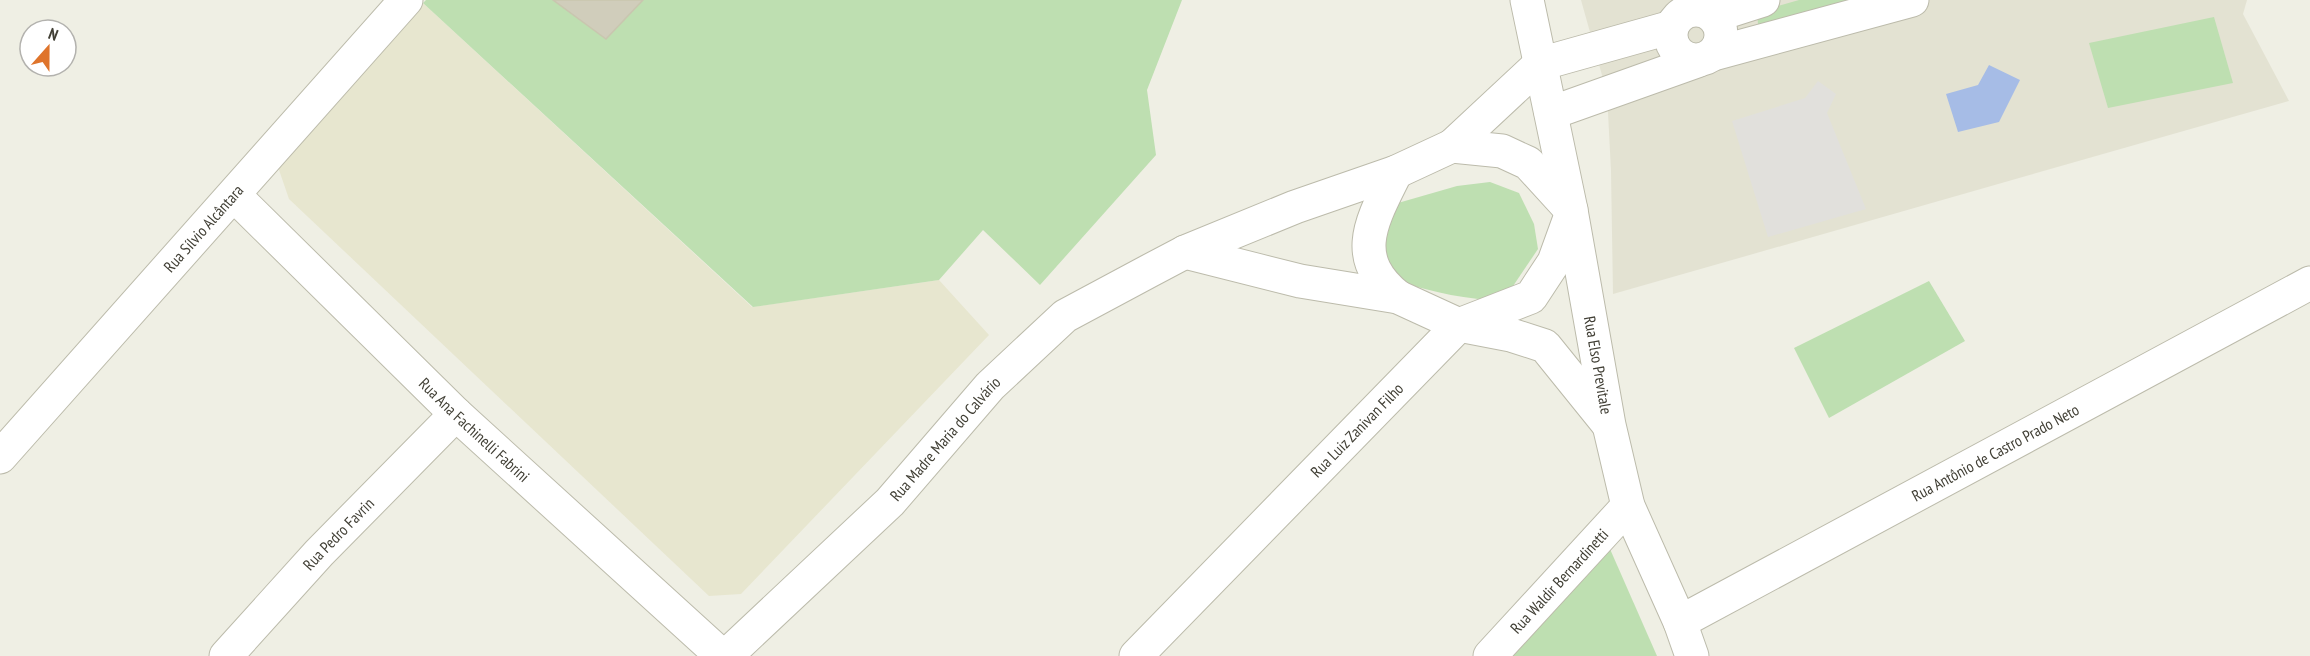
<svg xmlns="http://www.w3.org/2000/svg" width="2310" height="656" viewBox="0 0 2310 656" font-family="'PT Sans Narrow',sans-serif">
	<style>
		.residential { fill: #e3e2d2 }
		.education { fill: #e7e6cf }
		.green { fill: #bedfb1 }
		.parking { fill: #e1e0dc }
		.water { fill: #a6bce6 }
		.building { fill: #d0cdbb; stroke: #c9c6af; stroke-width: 1.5 }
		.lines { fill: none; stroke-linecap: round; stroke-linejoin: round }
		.minor-casing { stroke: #bcbbab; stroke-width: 35 }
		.minor { stroke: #fff; stroke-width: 33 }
		.labels { text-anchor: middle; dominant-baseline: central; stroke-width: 6; stroke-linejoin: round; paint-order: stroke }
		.street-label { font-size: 16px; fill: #413f35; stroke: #fff }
	</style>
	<rect width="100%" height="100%" fill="#efefe4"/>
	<path class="residential" d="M1581 0H2247L2243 14 2289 101 1613 294 1611 171 1607 93Z"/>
	<path class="education" d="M423 3 752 307 939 280 989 335 741 594 709 596 289 199 278 167 300 132Z"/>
	<g class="green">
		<path d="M426 0H553L606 39 643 0H1182L1147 90 1156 155 1040 285 983 230 939 280 753 307 423 3Z"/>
		<path d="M1799 0H1868L1765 27 1758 24 1757 12Z"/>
		<path d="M2214 17 2233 83 2108 108 2089 43Z"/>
		<path d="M1490 182 1519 193 1534 224 1538 249 1503 301C1466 299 1435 293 1401 282L1381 250 1391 205 1457 186Z"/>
		<path d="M1929 281 1965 341 1829 418 1794 348Z"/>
		<path d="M1610 549 1657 656H1513Z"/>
	</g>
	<path class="parking" d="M1818 81 1836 94 1827 113 1866 209 1768 237 1732 121 1805 98Z"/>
	<path class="water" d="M1989 65 2020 80 1999 122 1958 132 1946 94 1978 85Z"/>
	<path class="building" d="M553 0H643L606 39Z"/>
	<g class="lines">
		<defs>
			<g id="minor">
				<path id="s1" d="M1527 0 1571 210 1609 425 1628 506 1680 622 1692 656"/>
				<circle cx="1696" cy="35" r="25"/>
				<path d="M1713 16 1763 0"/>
				<path d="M1713 54 1912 0"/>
				<path d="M1551 113 1697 61"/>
				<path d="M1452 146 1540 64 1672 27"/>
				<path d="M1396 172C1373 219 1348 257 1398 297"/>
				<path id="s2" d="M234 195 456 414 722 656"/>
				<path d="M1185 252 1300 281 1398 297 1459 325 1511 335 1545 346 1608 424"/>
				<path id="s3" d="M0 457 406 0"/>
				<path id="s4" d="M1680 622 2310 283"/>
				<path id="s5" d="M226 656 319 553 456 414"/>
				<path id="s6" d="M726 656 890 502 990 386 1065 316 1149 271 1185 252 1295 207 1396 172 1452 146 1502 151 1528 163 1571 210"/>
				<path id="s7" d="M1136 656 1459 325 1531 297 1554 262 1571 215"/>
				<path id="s8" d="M1490 656 1628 506"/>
			</g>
		</defs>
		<use href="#minor" class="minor-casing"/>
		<use href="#minor" class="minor"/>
	</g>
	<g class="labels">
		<g class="street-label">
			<text stroke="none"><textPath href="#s3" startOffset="306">Rua Sílvio Alcântara</textPath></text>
			<text stroke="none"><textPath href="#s1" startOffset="372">Rua Elso Previtale</textPath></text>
			<text stroke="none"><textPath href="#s2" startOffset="336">Rua Ana Fachinelli Fabrini</textPath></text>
			<text stroke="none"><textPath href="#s7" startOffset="316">Rua Luiz Zanivan Filho</textPath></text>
			<text stroke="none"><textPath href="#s6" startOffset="309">Rua Madre Maria do Calvário</textPath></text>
			<text stroke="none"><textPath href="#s4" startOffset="358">Rua Antônio de Castro Prado Neto</textPath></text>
			<text stroke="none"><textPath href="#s5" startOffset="166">Rua Pedro Favrin</textPath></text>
			<text stroke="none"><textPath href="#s8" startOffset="102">Rua Waldir Bernardinetti</textPath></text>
		</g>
	</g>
	<g transform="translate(48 48) rotate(21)"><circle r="28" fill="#ffffff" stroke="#b3b2ae" stroke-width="1.5"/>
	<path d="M0-4.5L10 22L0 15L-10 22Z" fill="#df742b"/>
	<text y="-9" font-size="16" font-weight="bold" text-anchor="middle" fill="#413f35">N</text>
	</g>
</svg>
